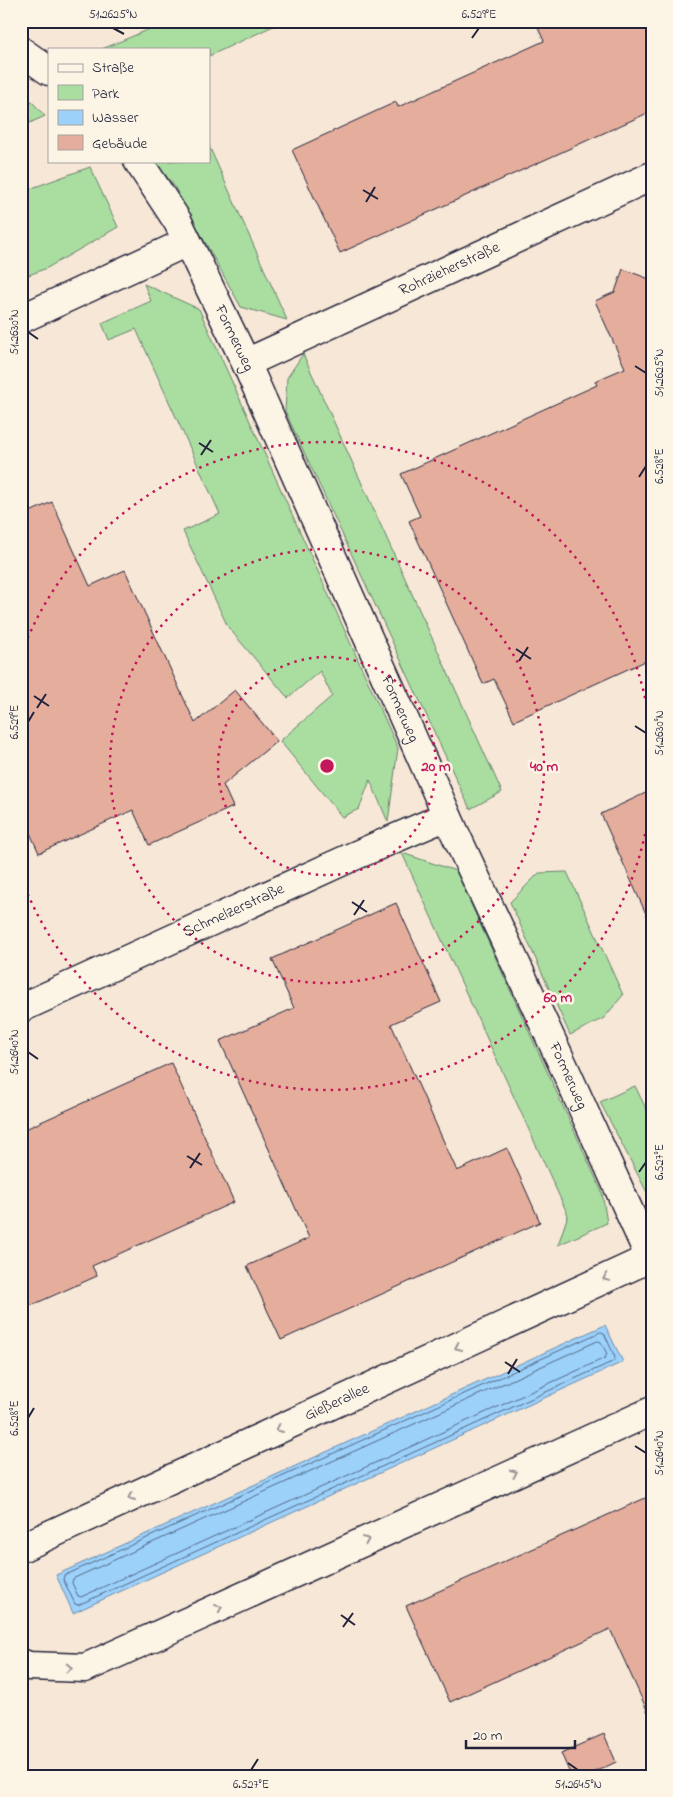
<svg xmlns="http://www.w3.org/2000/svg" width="673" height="1797" viewBox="0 0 673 1797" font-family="'Indie Flower',sans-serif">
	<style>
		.green { fill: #a9dea0; stroke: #66806e }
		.water { fill: #9cd1fa; stroke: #6b8bae }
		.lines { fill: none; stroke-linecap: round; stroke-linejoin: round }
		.shore { stroke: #536887; stroke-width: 1 }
		.building { fill: #e5ae9c; stroke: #22223b }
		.minor-casing { stroke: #22223b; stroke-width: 31 }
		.minor { stroke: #fcf5e5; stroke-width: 28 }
		.oneway { stroke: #9a9698 }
		.ticks { fill: none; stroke: #22223b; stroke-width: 2 }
		.ring { fill: none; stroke: #c2185b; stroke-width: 2.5; stroke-dasharray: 2.5 5 }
		.labels { text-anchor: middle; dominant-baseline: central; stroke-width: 5; stroke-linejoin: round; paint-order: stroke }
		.street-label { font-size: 16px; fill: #22223b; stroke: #fcf5e5 }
		.centre { fill: #c2185b; stroke: #fcf5e5; stroke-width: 2.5 }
		.ring-label { font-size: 15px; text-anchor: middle; font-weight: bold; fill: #c2185b; stroke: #fcf5e5; stroke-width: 5; stroke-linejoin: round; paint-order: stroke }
		.neatline { fill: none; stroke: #22223b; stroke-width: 2 }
		.ticks-label { font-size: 12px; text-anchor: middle; fill: #22223b }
	</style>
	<rect width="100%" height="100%" fill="#f7e7d6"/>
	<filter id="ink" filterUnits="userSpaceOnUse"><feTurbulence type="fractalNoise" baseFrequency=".02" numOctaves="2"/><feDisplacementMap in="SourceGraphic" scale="10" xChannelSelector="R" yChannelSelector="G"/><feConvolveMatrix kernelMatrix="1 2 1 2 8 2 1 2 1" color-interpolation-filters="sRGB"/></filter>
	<g filter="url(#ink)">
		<g class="green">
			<path d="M169 21H284L209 56V49H102Z"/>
			<path d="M21 90 45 116 21 127Z"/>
			<path d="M209 146 287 320 241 307 174 186 155 161H209Z"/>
			<path d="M90 167 118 227 47 268 21 278V192Z"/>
			<path d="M144 284 199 309 398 748 388 822 370 780 359 809 342 817 280 741 332 696 320 671 288 698 228 627 183 531 220 514 136 329 109 340 102 323 151 301Z"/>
			<path d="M303 354 502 792 470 809 285 411 287 378Z"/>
			<path d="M402 853 456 871 602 1192 607 1223 558 1245 568 1215Z"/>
			<path d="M567 872 623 995 604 1018 570 1035 510 902 539 873Z"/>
			<path d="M635 1086 652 1121V1202L600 1102Z"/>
		</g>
		<path class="water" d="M605 1325 623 1362 73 1613 56 1575Z"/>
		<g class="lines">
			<g class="shore">
				<path d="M601 1332 604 1333 615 1357 614 1361 78 1605 75 1604 63 1579 64 1576Z"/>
				<path d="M598 1341 601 1342 607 1354 605 1358 81 1597 78 1596 72 1583 73 1579Z"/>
			</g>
		</g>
		<g class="building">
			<path d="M535 21H652V111L340 253 292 150 396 102 398 107 544 41Z"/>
			<path d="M623 269 652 280V658L514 721 494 679 483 684 409 521 420 516 401 474 597 385 595 381 625 368 595 301 615 292Z"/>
			<path d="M52 502 90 586 125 570 195 723 235 690 277 741 223 785 233 807 149 845 133 810 39 853 21 813V516Z"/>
			<path d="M652 790V927L601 814Z"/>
			<path d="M396 903 441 1002 391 1024 457 1171 507 1148 540 1222 281 1340 247 1266 309 1238 220 1041 294 1008 272 959Z"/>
			<path d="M171 1063 234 1202 92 1266 97 1276 21 1310V1131Z"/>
			<path d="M652 1495V1721L610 1629 450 1702 406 1606Z"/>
			<path d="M604 1734 616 1762 586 1776H571L561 1753Z"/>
		</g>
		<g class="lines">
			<defs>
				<g id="minor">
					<path d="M21 51 49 71"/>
					<path id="s1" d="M138 161 178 222 246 363 454 831 564 1067 652 1262"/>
					<path d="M21 319 187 242"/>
					<path id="s2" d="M246 363 652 176"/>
					<path id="s3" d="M21 1008 354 856 447 816"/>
					<path id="s4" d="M21 1548 652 1257"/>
					<path d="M21 1663 29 1666 85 1668 652 1411"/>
				</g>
			</defs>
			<use href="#minor" class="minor-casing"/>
			<use href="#minor" class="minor"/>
		</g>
		<defs><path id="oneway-chevron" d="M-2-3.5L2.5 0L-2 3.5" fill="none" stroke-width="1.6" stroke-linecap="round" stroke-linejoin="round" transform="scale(1.25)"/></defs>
		<g class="oneway">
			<use href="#oneway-chevron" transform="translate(606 1278) rotate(155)"/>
			<use href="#oneway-chevron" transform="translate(458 1347) rotate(155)"/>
			<use href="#oneway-chevron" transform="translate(279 1429) rotate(155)"/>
			<use href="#oneway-chevron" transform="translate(514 1473) rotate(-24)"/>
			<use href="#oneway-chevron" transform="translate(131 1497) rotate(155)"/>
			<use href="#oneway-chevron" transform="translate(366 1540) rotate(-24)"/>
			<use href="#oneway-chevron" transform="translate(219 1608) rotate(-24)"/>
			<use href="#oneway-chevron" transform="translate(69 1668) rotate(2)"/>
		</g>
	</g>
	<path class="ticks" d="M113 28 124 34M472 38 479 28M363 190 378 199M366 202 375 187M28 332 38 339M635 366 646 373M199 443 213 452M201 455 211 440M639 477 646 466M516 649 531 659M519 661 528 647M34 696 49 706M37 708 46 694M28 722 34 712M635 726 646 733M352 902 367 912M354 915 364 900M28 1052 38 1059M187 1156 202 1165M190 1168 200 1153M639 1172 646 1162M505 1362 520 1372M508 1374 517 1359M28 1418 34 1408M635 1446 646 1453M341 1615 355 1625M343 1627 353 1613M568 1763 578 1770M251 1770 258 1759"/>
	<g class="ring">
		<circle cx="327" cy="766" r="109"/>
		<circle cx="327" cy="766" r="217"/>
		<path d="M651 797A326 326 0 0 1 22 880M22 652A326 326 0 0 1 651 735"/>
	</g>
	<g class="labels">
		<g class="street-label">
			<text stroke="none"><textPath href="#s2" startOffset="224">Rohrzieherstraße</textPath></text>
			<text stroke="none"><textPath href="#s1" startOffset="202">Formerweg</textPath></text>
			<text stroke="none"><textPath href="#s1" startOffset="608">Formerweg</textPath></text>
			<text stroke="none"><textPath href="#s3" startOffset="234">Schmelzerstraße</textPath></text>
			<text stroke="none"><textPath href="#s1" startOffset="1012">Formerweg</textPath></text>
			<text stroke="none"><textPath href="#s4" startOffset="348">Gießerallee</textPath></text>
		</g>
	</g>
	<circle cx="327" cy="766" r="8" class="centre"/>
	<g class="ring-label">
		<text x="436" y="771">20 m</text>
		<text x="544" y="771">40 m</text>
		<text x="558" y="1002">60 m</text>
	</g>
	<rect width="673" height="1797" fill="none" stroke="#fcf5e5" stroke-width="55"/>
	<rect x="48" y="48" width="162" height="115" fill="#fcf5e5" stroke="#a5a1a1"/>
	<rect x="58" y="64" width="25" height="8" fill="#fcf5e5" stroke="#a5a1a1"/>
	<text x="92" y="72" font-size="15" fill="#22223b">Straße</text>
	<rect x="58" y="85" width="25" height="15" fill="#a9dea0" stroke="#a5a1a1"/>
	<text x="92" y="98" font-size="15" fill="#22223b">Park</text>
	<rect x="58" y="110" width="25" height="15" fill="#9cd1fa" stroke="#a5a1a1"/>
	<text x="92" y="122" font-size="15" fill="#22223b">Wasser</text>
	<rect x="58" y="135" width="25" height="15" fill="#e5ae9c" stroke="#a5a1a1"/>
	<text x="92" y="148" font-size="15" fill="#22223b">Gebäude</text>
	<path d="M466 1740v8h109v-8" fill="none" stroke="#22223b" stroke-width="2.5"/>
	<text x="473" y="1740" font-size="15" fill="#22223b" stroke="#fcf5e5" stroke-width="4" paint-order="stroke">20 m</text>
	<rect x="28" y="28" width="618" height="1742" class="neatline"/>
	<g class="ticks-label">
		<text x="113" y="18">51.2625°N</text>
		<text x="479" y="18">6.529°E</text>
		<text transform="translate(14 332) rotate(-90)" y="4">51.2630°N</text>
		<text transform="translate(659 373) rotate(-90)" y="4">51.2625°N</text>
		<text transform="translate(659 466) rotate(-90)" y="4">6.528°E</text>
		<text transform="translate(14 722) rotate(-90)" y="4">6.529°E</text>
		<text transform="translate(659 733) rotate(-90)" y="4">51.2630°N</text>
		<text transform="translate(14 1052) rotate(-90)" y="4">51.2640°N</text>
		<text transform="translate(659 1162) rotate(-90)" y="4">6.527°E</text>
		<text transform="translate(14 1418) rotate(-90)" y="4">6.528°E</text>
		<text transform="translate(659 1453) rotate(-90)" y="4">51.2640°N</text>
		<text x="251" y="1788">6.527°E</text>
		<text x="578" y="1788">51.2645°N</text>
	</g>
</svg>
